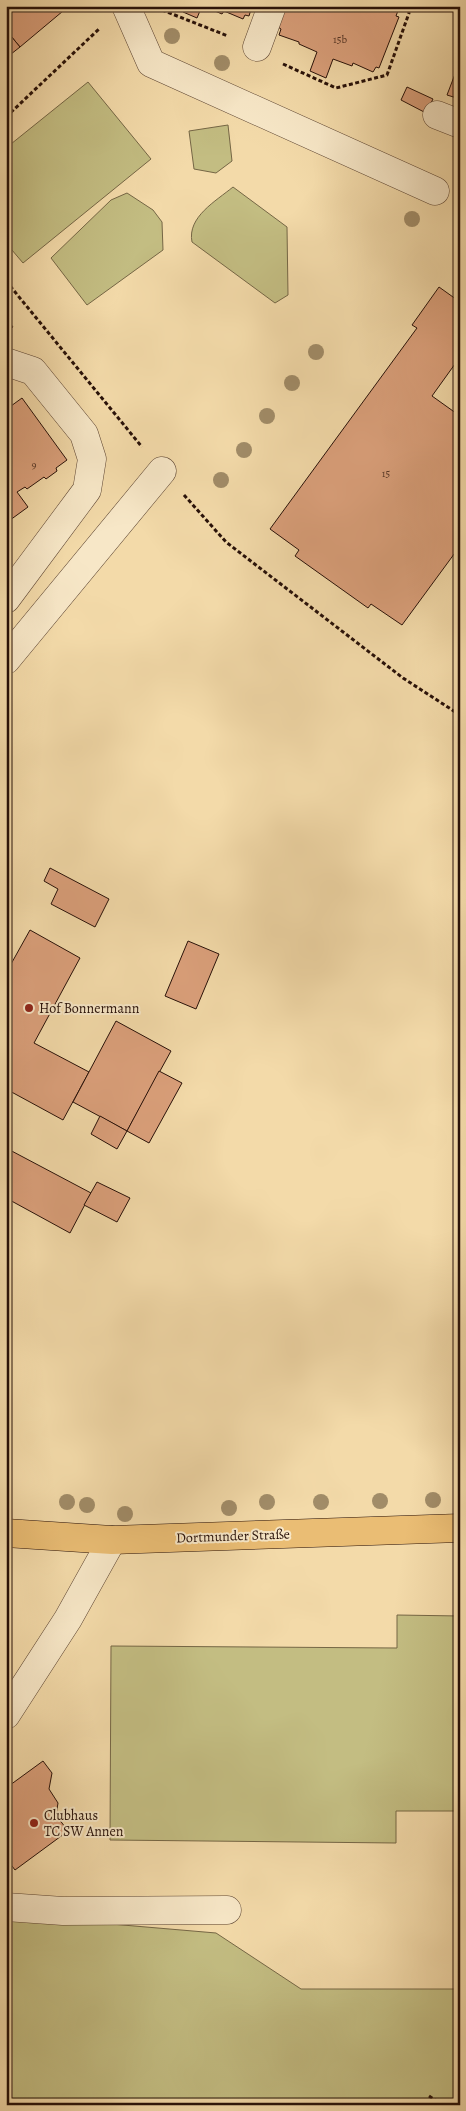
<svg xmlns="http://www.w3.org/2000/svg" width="466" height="2111" viewBox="0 0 466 2111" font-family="Alegreya,serif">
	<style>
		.green { fill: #c3bd82; stroke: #756645 }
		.building { fill: #dba07b; stroke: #271008 }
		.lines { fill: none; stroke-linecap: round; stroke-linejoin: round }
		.minor-casing { stroke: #5a4230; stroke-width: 29 }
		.major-casing { stroke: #271008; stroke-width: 29 }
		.path { stroke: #271008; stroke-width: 3; stroke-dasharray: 4 2.5; stroke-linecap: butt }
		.minor { stroke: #f7e7c7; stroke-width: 28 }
		.major { stroke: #eabd74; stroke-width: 28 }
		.tree { fill: #a18c68 }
		.poi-dot { fill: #8f2418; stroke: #f7e7c7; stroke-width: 2 }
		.labels { text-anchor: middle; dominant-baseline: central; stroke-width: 4; stroke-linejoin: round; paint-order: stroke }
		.number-label { font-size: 11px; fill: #543425 }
		.poi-label { font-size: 14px; fill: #271008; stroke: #f7e7c7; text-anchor: start }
		.street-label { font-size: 14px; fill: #271008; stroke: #f7e7c7 }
	</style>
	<rect width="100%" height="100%" fill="#f3daa9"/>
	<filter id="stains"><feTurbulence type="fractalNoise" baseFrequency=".004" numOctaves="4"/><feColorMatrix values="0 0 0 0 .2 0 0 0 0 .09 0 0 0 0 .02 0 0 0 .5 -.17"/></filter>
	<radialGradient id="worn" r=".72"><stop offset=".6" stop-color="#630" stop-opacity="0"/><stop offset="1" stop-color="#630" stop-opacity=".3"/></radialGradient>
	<g class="green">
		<path d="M88 82 151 159 23 263 6 243V148Z"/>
		<path d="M228 125 232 161 216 173 194 169 189 131Z"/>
		<path d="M233 187 287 227 288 295 275 303 192 242C187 217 216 201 233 187Z"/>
		<path d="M127 193 153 210 162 222 163 250 87 305 51 258 111 200Z"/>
		<path d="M397 1615 460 1616V1811H396V1843L110 1840 111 1646 397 1648Z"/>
		<path d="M6 1915 216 1933 301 1989H460V2105H6Z"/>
	</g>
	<g class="building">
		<path d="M6 6H69L20 47 6 30Z"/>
		<path d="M185 6H202L197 18 183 12Z"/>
		<path d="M203 6H252L249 16 245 15 243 19 224 11 222 14Z"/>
		<path d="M286 6H393L399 8 396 16 399 17 379 68 376 67 373 72 353 63 352 66 333 59 326 78 310 71 317 52 299 44V42L279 35 281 29 278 27Z"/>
		<path d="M6 30 20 47 6 58Z"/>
		<path d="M460 61V99L447 95Z"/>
		<path d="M407 87 433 99 426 113 401 100Z"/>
		<path d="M439 287 460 302V357L432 396 460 416V546L402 625 371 604 368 608 295 556 299 550 270 529 417 328 412 325Z"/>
		<path d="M6 318 13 327 6 332Z"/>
		<path d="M22 398 67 460 56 468 57 471 46 479 44 477 27 489 25 487 17 492 28 507 6 523V406L9 404 11 406Z"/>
		<path d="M50 868 109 899 95 927 51 904 58 889 44 881Z"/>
		<path d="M30 930 80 958 34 1043 89 1072 63 1120 6 1089V973Z"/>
		<path d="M188 941 219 954 196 1009 165 996Z"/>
		<path d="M116 1021 171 1051 127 1131 73 1102Z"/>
		<path d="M159 1071 182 1083 149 1143 127 1131Z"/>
		<path d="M100 1116 127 1131 117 1149 91 1134Z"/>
		<path d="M6 1148 91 1193 70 1233 6 1198Z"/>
		<path d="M97 1182 130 1198 117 1222 84 1205Z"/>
		<path d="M43 1761 52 1773 49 1789 58 1803 56 1815 68 1831 15 1870 6 1858V1796L10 1794 6 1788Z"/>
	</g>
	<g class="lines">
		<defs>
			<g id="minor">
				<path d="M126 6 151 63 435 191"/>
				<path d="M257 47 272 6"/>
				<path d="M437 115 460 124"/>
				<path d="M6 362 33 371 84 434 92 459 87 490 6 599"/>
				<path d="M6 660 162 471"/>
				<path d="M6 1715 68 1619 112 1540"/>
				<path d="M6 1907 63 1911 227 1910"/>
			</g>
			<path id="major" d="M6 1533 112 1540 460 1528"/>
		</defs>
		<use href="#minor" class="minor-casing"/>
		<use href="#major" class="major-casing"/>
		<g class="path">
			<path d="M162 10 228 36"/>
			<path d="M283 64 336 88 387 75 409 13 407 6"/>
			<path d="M6 117 100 28"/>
			<path d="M6 281 142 447"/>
			<path d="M184 495 226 542 403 678 460 715"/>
			<path d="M429 2096 442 2105"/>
		</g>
		<use href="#minor" class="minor"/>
		<use href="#major" class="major"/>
	</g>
	<g class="tree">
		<circle cx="172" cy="36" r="8"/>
		<circle cx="222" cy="63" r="8"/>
		<circle cx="412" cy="219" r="8"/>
		<circle cx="316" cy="352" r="8"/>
		<circle cx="292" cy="383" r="8"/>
		<circle cx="267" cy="416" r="8"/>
		<circle cx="244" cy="450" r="8"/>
		<circle cx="221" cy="480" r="8"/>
		<circle cx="433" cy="1500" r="8"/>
		<circle cx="380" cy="1501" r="8"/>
		<circle cx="67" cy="1502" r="8"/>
		<circle cx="267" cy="1502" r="8"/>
		<circle cx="321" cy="1502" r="8"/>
		<circle cx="87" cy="1505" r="8"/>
		<circle cx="229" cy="1508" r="8"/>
		<circle cx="125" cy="1514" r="8"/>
	</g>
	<g class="poi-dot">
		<circle cx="29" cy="1008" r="5"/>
		<circle cx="34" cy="1823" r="5"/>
	</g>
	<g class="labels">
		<g class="number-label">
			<text x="340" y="39">15b</text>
			<text x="34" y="464">9</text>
			<text x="386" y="473">15</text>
		</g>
		<g class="poi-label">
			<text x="39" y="1008">Hof Bonnermann</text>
			<text x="44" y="1815">Clubhaus<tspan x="44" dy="16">TC SW Annen</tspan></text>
		</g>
		<g class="street-label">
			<text transform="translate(233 1536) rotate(-2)">Dortmunder Straße</text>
		</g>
	</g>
	<rect width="466" height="2111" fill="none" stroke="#f3daa9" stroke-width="25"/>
	<rect x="8" y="8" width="451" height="2096" fill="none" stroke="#271008" stroke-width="2.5"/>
	<rect x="12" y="12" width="441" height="2086" fill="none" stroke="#271008"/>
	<rect width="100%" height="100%" filter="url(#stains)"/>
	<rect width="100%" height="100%" fill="url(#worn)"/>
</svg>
